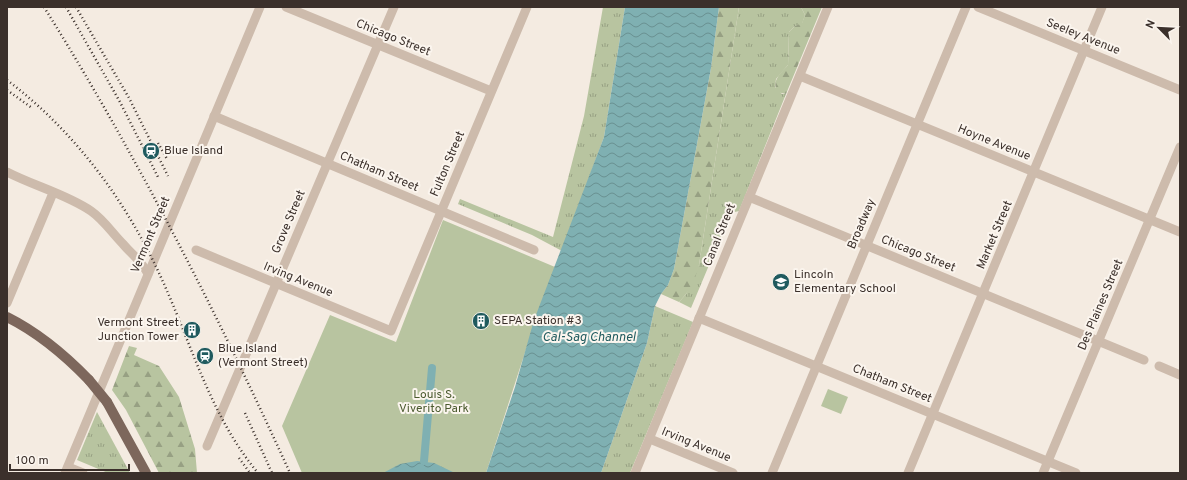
<svg xmlns="http://www.w3.org/2000/svg" width="1187" height="480" viewBox="0 0 1187 480" font-family="Overpass,sans-serif">
	<style>
		.grass { fill: url(#grass-tufts) }
		.forest { fill: url(#forest-firs) }
		.green { fill: #b8c4a0 }
		.water { fill: url(#water-waves) }
		.lines { fill: none; stroke-linecap: round; stroke-linejoin: round }
		.canal { stroke: #7fb0b2; stroke-width: 8 }
		.minor { stroke: #cdbbac; stroke-width: 9 }
		.major { stroke: #7d675c; stroke-width: 10 }
		.rail { stroke: #3b302b; stroke-width: 2.5; stroke-dasharray: 1 3; stroke-linecap: butt }
		.major-bridge { stroke: #7d675c; stroke-width: 10 }
		.labels { text-anchor: middle; dominant-baseline: central; stroke-width: 4; stroke-linejoin: round; paint-order: stroke }
		.street-label { font-size: 12px; fill: #3b302b; stroke: #fbf5ee }
		.poi-label { font-size: 12px; fill: #3b302b; stroke: #fbf5ee; text-anchor: start }
		.park-label { font-size: 12px; fill: #4a5a2e; stroke: #fbf5ee }
		.water-label { font-size: 13px; font-style: italic; fill: #1f5a5e; stroke: #fbf5ee }
	</style>
	<defs>
		<pattern id="grass-tufts" width="24" height="20" patternUnits="userSpaceOnUse"><rect width="24" height="20" fill="#b8c4a0"/><path d="M3 7l-1-3M5 7V3M7 7l1-3M15 17l-1-3M17 17v-4M19 17l1-3" fill="none" stroke="#97a083"/></pattern>
		<pattern id="forest-firs" width="22" height="20" patternUnits="userSpaceOnUse"><rect width="22" height="20" fill="#b8c4a0"/><path d="M5 1l3.5 6h-7zM16 11l3.5 6h-7z" fill="#97a083"/></pattern>
		<pattern id="water-waves" width="16" height="10" patternUnits="userSpaceOnUse"><rect width="16" height="10" fill="#7fb0b2"/><path d="M0 5q4-4 8 0t8 0" fill="none" stroke="#699091"/></pattern>
	</defs>
	<rect width="100%" height="100%" fill="#f4ebe1"/>
	<g class="grass">
		<path d="M603 7H625L604 137 562 251 532 235 458 204 460 199 553 237 584 116Z"/>
		<path d="M739 7H801L805 15 802 24 795 26 789 32 788 65 776 79 775 87 782 94H786L739 211 731 213 691 308 679 302 686 294 699 265Z"/>
		<path d="M655 306 693 322 630 473H601L647 343Z"/>
		<path d="M97 412 130 473H108L77 460Z"/>
	</g>
	<g class="forest">
		<path d="M719 7H739L699 265C695 280 690 291 679 302L661 294 668 285 674 269 711 68Z"/>
		<path d="M801 7H822L786 94 777 92C772 80 780 74 788 65L789 32 795 26 802 23 805 15Z"/>
		<path d="M129 346 137 348 134 355 159 366 179 397 195 449 197 473H159L126 410 112 390Z"/>
	</g>
	<g class="green">
		<path d="M443 220 555 267C529 335 509 404 486 473H302L282 426 330 315 396 342Z"/>
		<path d="M828 389 848 397 841 414 821 406Z"/>
	</g>
	<g class="water">
		<path d="M625 7H719L711 68 674 269 668 285 661 294 655 306 647 343 601 473H486L515 387 534 320 604 137Z"/>
		<path d="M417 461 434 463 455 473H383L400 464Z"/>
	</g>
	<g class="lines">
		<path class="canal" d="M424 461 432 368"/>
		<g class="minor">
			<path d="M286 7 491 91"/>
			<path d="M978 7 1180 90"/>
			<path d="M800 76 1180 232"/>
			<path d="M214 116 534 250"/>
			<path d="M7 172C34 186 66 194 91 211 104 220 112 233 123 244 133 256 141 260 148 274"/>
			<path d="M749 197 1144 360"/>
			<path d="M196 250 391 331 527 7"/>
			<path d="M7 303 53 193"/>
			<path d="M699 318 1076 473"/>
			<path d="M1159 366 1180 375"/>
			<path d="M650 439 733 473"/>
			<path d="M207 446 394 7"/>
			<path d="M68 467 83 473"/>
			<path d="M65 473 260 7"/>
			<path d="M635 473 828 7"/>
			<path d="M772 473 966 7"/>
			<path d="M908 473 1102 7"/>
			<path d="M1043 473 1180 147"/>
		</g>
		<g class="major">
			<path d="M7 317C39 333 64 354 89 380"/>
			<path d="M107 402 146 473"/>
		</g>
		<g class="rail">
			<path d="M44 7C136 154 218 315 290 473"/>
			<path d="M66 7 120 102 159 179"/>
			<path d="M76 7 129 98 168 176"/>
			<path d="M7 80C77 133 129 205 164 284 193 349 212 418 258 473"/>
			<path d="M7 90 32 108"/>
			<path d="M158 143 167 159"/>
			<path d="M245 413 272 473"/>
			<path d="M239 458 250 473"/>
		</g>
		<path class="major-bridge" d="M89 380 107 402"/>
	</g>
	<defs>
		<symbol id="station-disc" viewBox="-11 -11 22 22"><circle r="9.5" fill="#1f5a5e" stroke="#fbf5ee"/><path d="M-3-6H3Q5-6 5-4V2Q5 4 3 4L4.5 6H3L1.5 4h-3L-3 6H-4.5L-3 4Q-5 4-5 2V-4Q-5-6-3-6ZM-3.5-4v3h7v-3ZM-3.5 1v1.5H-2V1ZM2 1v1.5H3.5V1Z" fill="#fff"/></symbol>
		<symbol id="school-disc" viewBox="-11 -11 22 22"><circle r="9.5" fill="#1f5a5e" stroke="#fbf5ee"/><path d="M0-5L7-2L0 1L-7-2ZM-4 1L0 2.5L4 1V4Q0 6-4 4Z" fill="#fff"/></symbol>
		<symbol id="building-disc" viewBox="-11 -11 22 22"><circle r="9.5" fill="#1f5a5e" stroke="#fbf5ee"/><path d="M-4-6H4V6H1V3H-1V6H-4ZM-2.5-4.3h1.7v1.8h-1.7ZM.8-4.3h1.7v1.8H.8ZM-2.5-1h1.7V.8h-1.7ZM.8-1h1.7V.8H.8Z" fill="#fff"/></symbol>
	</defs>
	<g fill-rule="evenodd">
		<use href="#station-disc" x="141" y="141" width="20" height="20"/>
		<use href="#school-disc" x="771" y="272" width="20" height="20"/>
		<use href="#building-disc" x="471" y="311" width="20" height="20"/>
		<use href="#building-disc" x="182" y="320" width="20" height="20"/>
		<use href="#station-disc" x="195" y="346" width="20" height="20"/>
	</g>
	<g class="labels">
		<g class="street-label">
			<text transform="translate(1083 37) rotate(22)">Seeley Avenue</text>
			<text transform="translate(393 38) rotate(22)">Chicago Street</text>
			<text transform="translate(994 143) rotate(22)">Hoyne Avenue</text>
			<text transform="translate(448 164) rotate(-67)">Fulton Street</text>
			<text transform="translate(379 172) rotate(23)">Chatham Street</text>
			<text transform="translate(289 222) rotate(-67)">Grove Street</text>
			<text transform="translate(862 224) rotate(-67)">Broadway</text>
			<text transform="translate(151 235) rotate(-67)">Vermont Street</text>
			<text transform="translate(720 235) rotate(-68)">Canal Street</text>
			<text transform="translate(995 235) rotate(-67)">Market Street</text>
			<text transform="translate(918 254) rotate(22)">Chicago Street</text>
			<text transform="translate(298 280) rotate(22)">Irving Avenue</text>
			<text transform="translate(1101 305) rotate(-67)">Des Plaines Street</text>
			<text transform="translate(892 384) rotate(22)">Chatham Street</text>
			<text transform="translate(696 445) rotate(22)">Irving Avenue</text>
		</g>
		<g class="poi-label">
			<text x="164" y="151">Blue Island</text>
			<text x="794" y="275">Lincoln<tspan x="794" dy="14">Elementary School</tspan></text>
			<text x="494" y="321">SEPA Station #3</text>
			<text x="179" y="323" text-anchor="end">Vermont Street<tspan x="179" dy="14">Junction Tower</tspan></text>
			<text x="218" y="349">Blue Island<tspan x="218" dy="14">(Vermont Street)</tspan></text>
		</g>
		<g class="park-label">
			<text x="434" y="395">Louis S.<tspan x="434" dy="14">Viverito Park</tspan></text>
		</g>
		<g class="water-label">
			<text x="589" y="338">Cal-Sag Channel</text>
		</g>
	</g>
	<rect width="1187" height="480" fill="none" stroke="#3b302b" stroke-width="16"/>
	<g transform="translate(1159 28) rotate(294)" stroke="#fbf5ee" stroke-width="3" paint-order="stroke">
	<path d="M0-3L7 15L0 10L-7 15Z" fill="#3b302b"/>
	<text y="-6" font-size="11" font-weight="bold" text-anchor="middle" fill="#3b302b">N</text>
	</g>
	<path d="M10 464v6h119v-6" fill="none" stroke="#3b302b" stroke-width="2"/>
	<text x="16" y="464" font-size="12" fill="#3b302b" stroke="#fbf5ee" stroke-width="3" paint-order="stroke">100 m</text>
</svg>
